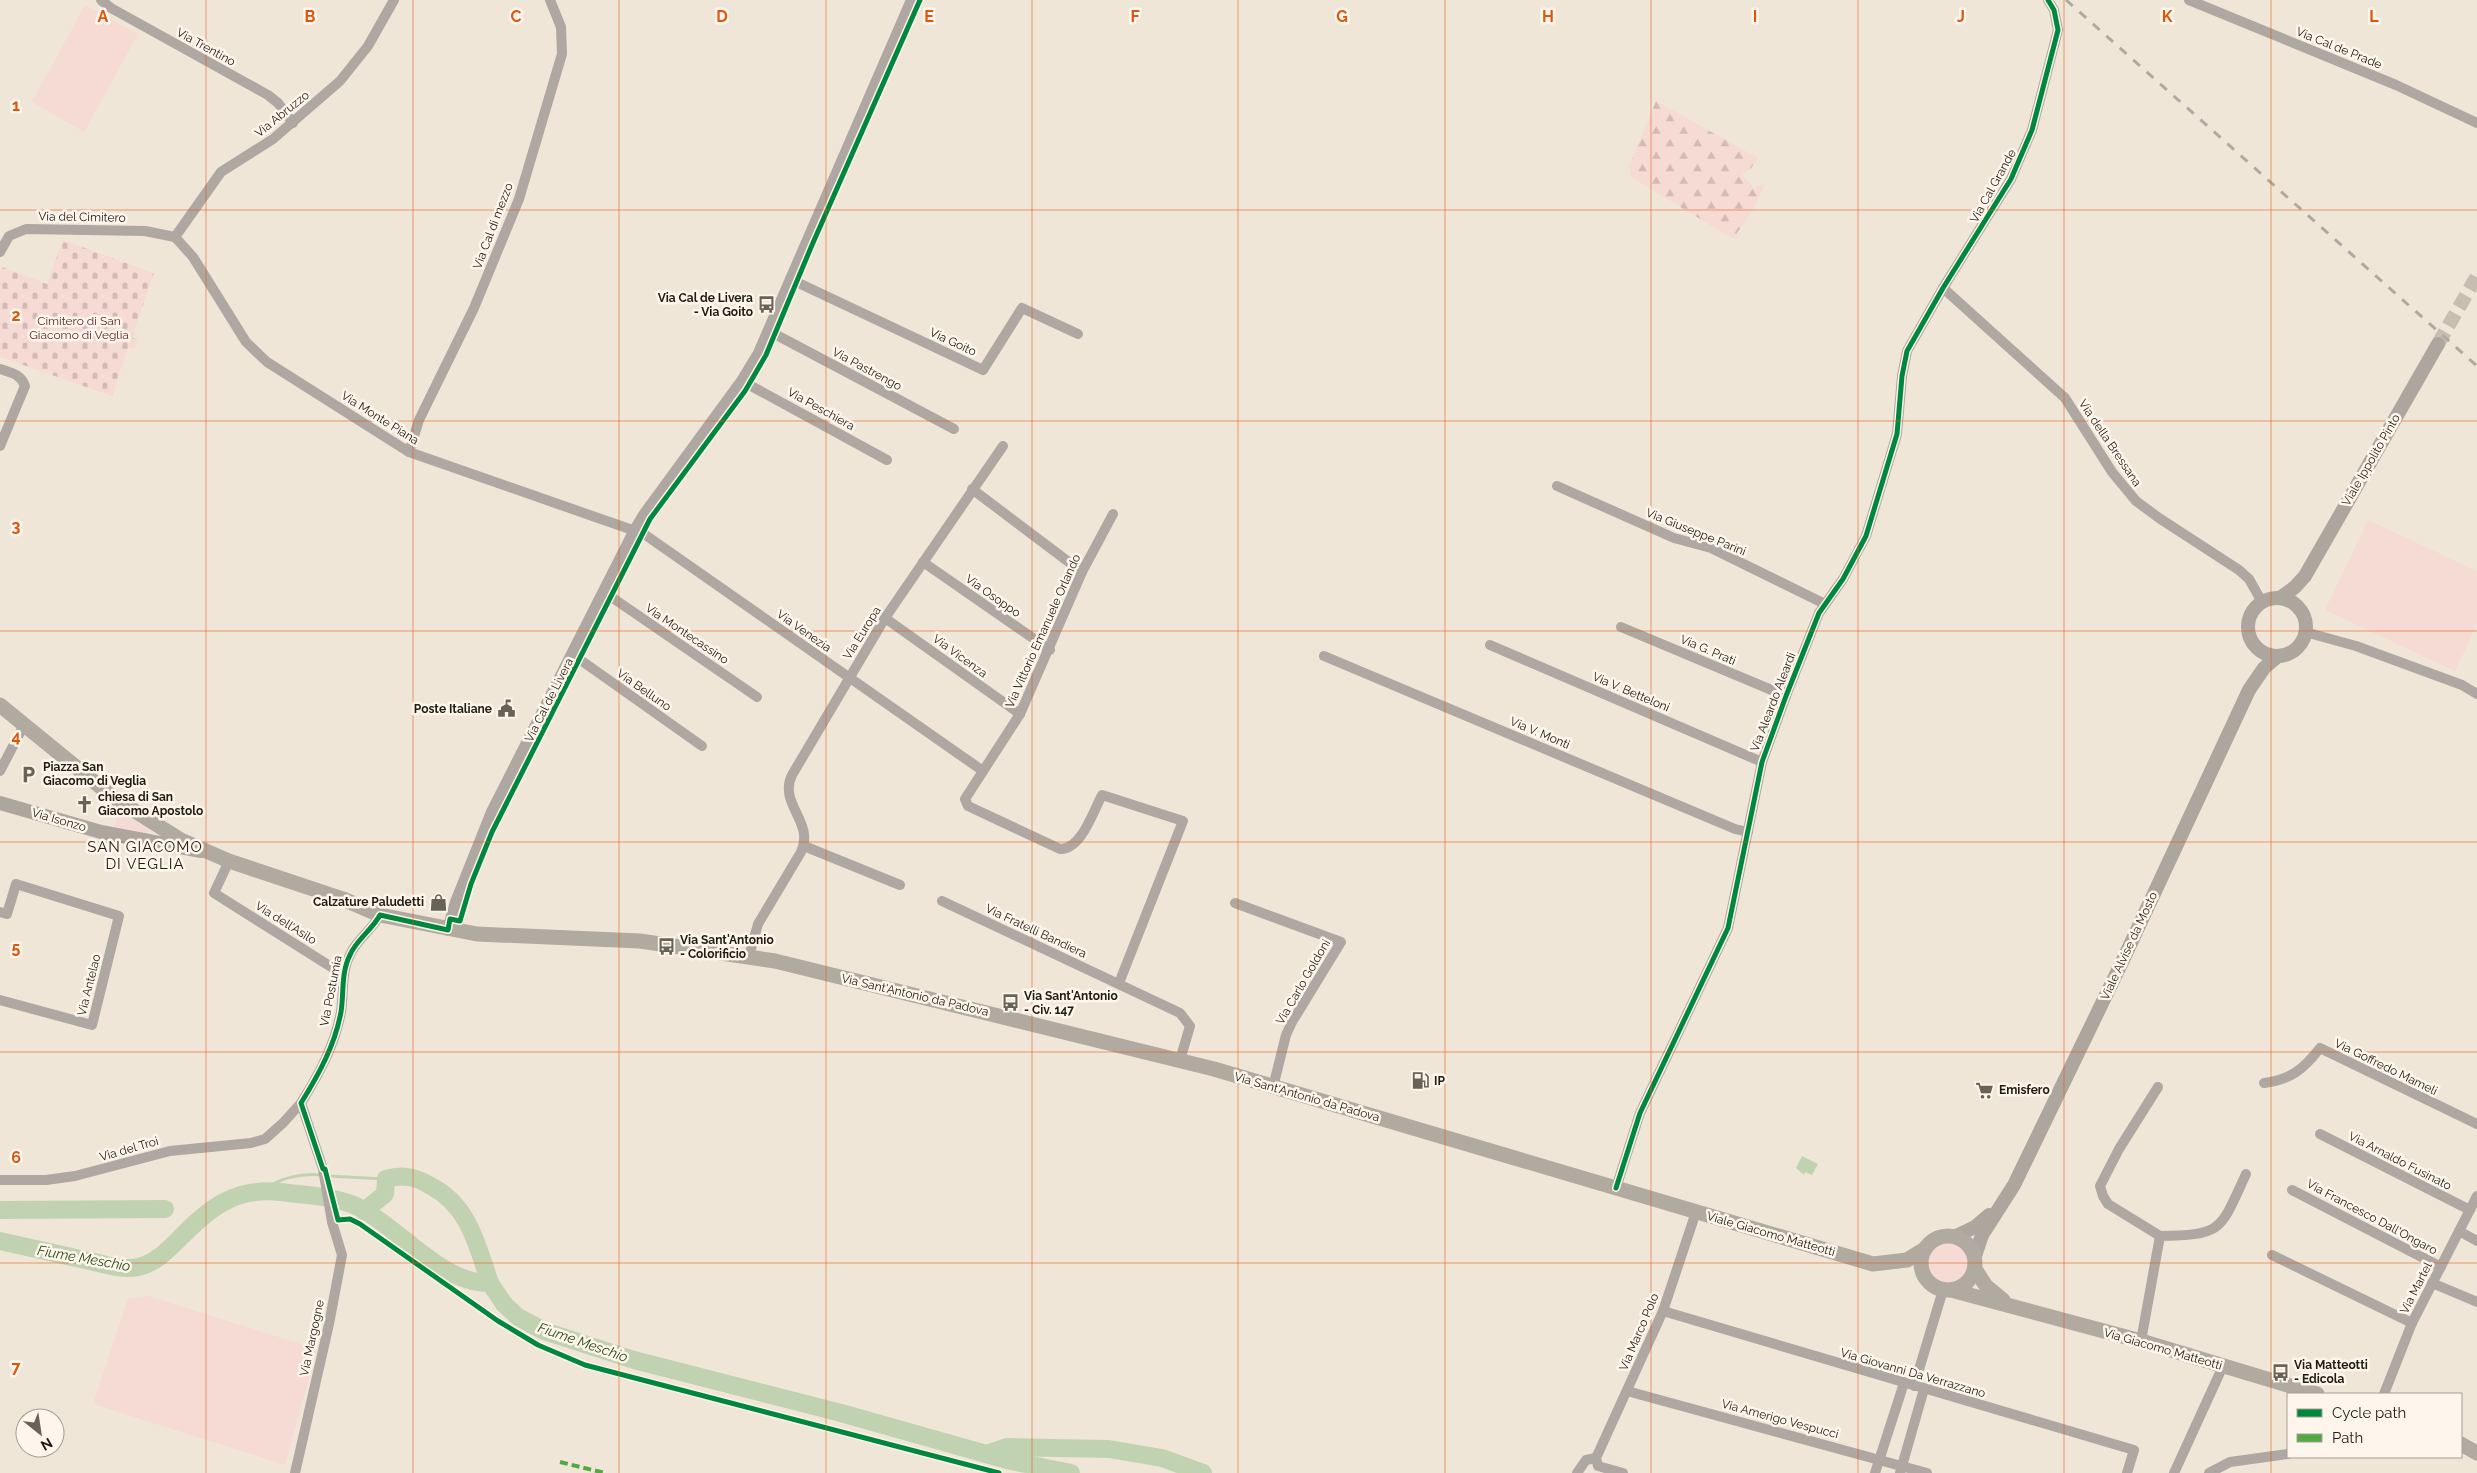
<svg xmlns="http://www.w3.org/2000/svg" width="2477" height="1473" viewBox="0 0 2477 1473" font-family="Raleway,sans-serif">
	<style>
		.green { fill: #f6dad4 }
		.forest { fill: url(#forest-firs) }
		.cemetery { fill: url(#cemetery-stones) }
		.water { fill: #c1d2b1 }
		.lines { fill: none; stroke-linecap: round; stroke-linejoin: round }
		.stream { stroke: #c1d2b1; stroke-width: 3 }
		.river { stroke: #c1d2b1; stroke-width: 18 }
		.secondary-tunnel { stroke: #c7bdb0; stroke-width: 14; stroke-dasharray: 14 7; stroke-linecap: butt }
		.minor { stroke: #aea7a2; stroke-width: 10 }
		.tertiary { stroke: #aea7a2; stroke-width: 12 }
		.secondary { stroke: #ada69f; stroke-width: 14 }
		.primary { stroke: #b1aaa1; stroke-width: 15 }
		.rail { stroke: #afaaa1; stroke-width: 3; stroke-dasharray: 9 9; stroke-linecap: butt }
		.quiet { stroke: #52a942; stroke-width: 4; stroke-dasharray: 8 4; stroke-linecap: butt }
		.cycleway-casing { stroke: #fef6ec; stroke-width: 8 }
		.cycleway { stroke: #00873e; stroke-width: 5 }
		.grid { fill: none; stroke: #de560c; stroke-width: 1; stroke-opacity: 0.55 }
		.labels { text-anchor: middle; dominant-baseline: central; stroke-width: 5; stroke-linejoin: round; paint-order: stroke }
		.street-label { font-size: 12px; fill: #211b11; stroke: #fef6ec }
		.poi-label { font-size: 12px; font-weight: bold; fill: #211b11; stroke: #fef6ec; text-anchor: start }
		.park-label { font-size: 12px; fill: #5d1c23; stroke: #fef6ec }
		.water-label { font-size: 14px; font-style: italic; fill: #294d13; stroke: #fef6ec }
		.quarter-label { font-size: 15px; letter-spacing: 1px; fill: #211b11; stroke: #fef6ec }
		.grid-label { font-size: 16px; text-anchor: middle; font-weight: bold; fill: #de560c; stroke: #fef6ec; stroke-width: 5; stroke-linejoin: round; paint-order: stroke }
	</style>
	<defs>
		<pattern id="forest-firs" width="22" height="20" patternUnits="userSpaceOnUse" patternTransform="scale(1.25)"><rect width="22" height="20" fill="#f6dad4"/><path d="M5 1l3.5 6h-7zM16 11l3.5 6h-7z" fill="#d3bab5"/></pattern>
		<pattern id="cemetery-stones" width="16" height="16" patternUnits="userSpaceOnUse" patternTransform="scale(1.25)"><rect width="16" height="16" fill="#f6dad4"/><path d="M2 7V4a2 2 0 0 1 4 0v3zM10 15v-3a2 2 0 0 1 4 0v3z" fill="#d3bab5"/></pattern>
	</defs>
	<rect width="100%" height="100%" fill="#f0e6d8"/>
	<g class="green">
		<path d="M85 5 138 34 84 132 32 102Z"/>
		<path d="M2368 520 2477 571V625L2455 671 2325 610Z"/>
		<path d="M120 811 150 831 147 837 114 828Z"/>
		<circle cx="1949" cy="1263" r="22"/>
		<path d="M148 1296 317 1349 285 1465 93 1404 128 1298Z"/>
	</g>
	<path class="forest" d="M1656 101 1758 158 1751 168 1742 174 1753 187 1765 184 1754 208 1733 239 1631 177 1629 166Z"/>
	<path class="cemetery" d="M63 240 154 273 132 337 138 340 134 349 128 348 112 396 0 357V272L2 267 47 284Z"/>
	<path class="water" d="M1802 1156 1818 1164 1812 1175 1805 1172 1804 1175 1796 1168Z"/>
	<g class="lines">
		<g class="stream">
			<path d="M327 1176 386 1179"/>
			<path d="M264 1191C277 1178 302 1173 321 1175"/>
		</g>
		<g class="river">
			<path d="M0 1210 165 1209"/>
			<path d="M364 1211 385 1194 386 1179C403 1174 416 1177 431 1186 469 1206 477 1245 490 1283"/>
			<path d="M0 1241C28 1247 57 1254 85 1260 101 1263 121 1271 138 1267 154 1264 167 1251 178 1240 208 1209 234 1187 280 1192 304 1195 336 1196 358 1207 400 1228 441 1284 490 1283L504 1304 518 1317 544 1331 634 1360 841 1413 1011 1461 1071 1473"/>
			<path d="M986 1454 1007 1447 1109 1449 1162 1458 1203 1473"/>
		</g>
		<path class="secondary-tunnel" d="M2438 344 2477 276"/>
		<g class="minor">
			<path d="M101 0 111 8 268 95 278 103 293 123"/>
			<path d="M2189 0 2396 85 2477 123"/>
			<path d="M175 237 221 172 273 139 340 81 368 46 394 0"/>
			<path d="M0 252 9 236 26 229 145 231 175 237 193 257 246 342 267 362 409 452 644 534 983 771"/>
			<path d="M790 279 983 370 1022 308 1078 334"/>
			<path d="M1943 288 2065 398 2112 472 2136 501 2159 518 2239 570 2249 579 2262 602"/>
			<path d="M769 331 954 429"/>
			<path d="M0 369C11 373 21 374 25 386L0 446"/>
			<path d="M742 381 887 460"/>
			<path d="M409 452 419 420 474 308 519 199 562 54 561 27 550 0"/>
			<path d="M1557 486 1674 538 1711 548 1825 604"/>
			<path d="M972 489 1082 572"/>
			<path d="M1113 514 1082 572 1020 714 965 799 968 806 1060 849C1081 850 1093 812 1102 795L1183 821 1119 983"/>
			<path d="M923 562 1050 650"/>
			<path d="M604 592 757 697"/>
			<path d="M885 618 1020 714"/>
			<path d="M1621 627 1786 696"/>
			<path d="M2305 632 2356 646 2462 685 2477 694"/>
			<path d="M1490 645 1762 762"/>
			<path d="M572 654 702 746"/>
			<path d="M1324 656 1735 829 1748 832"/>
			<path d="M0 771 24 725"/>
			<path d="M804 846 900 885"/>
			<path d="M229 861 214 893 344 975"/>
			<path d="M942 901 1180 1013 1190 1026 1180 1060"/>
			<path d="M1235 903 1341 942 1292 1022 1286 1035 1273 1087"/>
			<path d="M0 912 7 914 16 884 119 916 92 1025 0 1000"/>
			<path d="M749 956 758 924 801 852C815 822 778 804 792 775L885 618 1003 446"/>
			<path d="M2264 1083C2290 1080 2304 1069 2320 1048L2477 1124"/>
			<path d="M2158 1087 2119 1149 2100 1186 2103 1196 2108 1204 2160 1236"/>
			<path d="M2320 1134 2470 1210"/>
			<path d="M0 1180H46L75 1176 170 1151 251 1143 265 1139 283 1123 301 1103"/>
			<path d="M1616 1188 1640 1113 1728 928 1762 762 1786 696 1819 613 1843 579 1866 536 1897 434 1902 376 1907 351 1943 288 2011 179 2032 130 2058 30 2054 10 2048 0"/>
			<path d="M2292 1190 2441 1267"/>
			<path d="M2459 1231 2477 1241"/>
			<path d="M2272 1255 2412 1323"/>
			<path d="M2432 1283 2477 1302"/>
			<path d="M1663 1311 2134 1450 2127 1473"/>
			<path d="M2141 1341 2160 1236C2224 1235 2220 1230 2246 1174"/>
			<path d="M1914 1386 1943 1290"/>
			<path d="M1627 1391 1927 1473"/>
			<path d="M2384 1394 2412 1323 2477 1196"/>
			<path d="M295 1473 329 1324 342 1255 332 1222 323 1169 301 1103C319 1074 335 1045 341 1012 344 993 341 972 350 955 356 940 372 930 380 915"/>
			<path d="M1577 1473 1586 1460 1596 1458"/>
			<path d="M1623 1473 1598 1466 1596 1458 1663 1311 1696 1212"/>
			<path d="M1875 1473 1904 1383"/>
			<path d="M1900 1473 1924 1389"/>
			<path d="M2174 1473 2223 1366"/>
			<path d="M2209 1473 2230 1462 2288 1454"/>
		</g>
		<path class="tertiary" d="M448 930 456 902 492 812 635 530 644 515 742 381 759 353 912 0"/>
		<g class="secondary">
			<path d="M2280 598 2295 587 2305 576 2438 344"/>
			<circle cx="2277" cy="627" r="29"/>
			<path d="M0 803 101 832 201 851"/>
			<path d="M1956 1236 1975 1227 1989 1215"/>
			<path d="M1975 1256 1982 1235 2014 1185 2123 960 2249 690 2264 668 2278 656"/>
		</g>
		<g class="primary">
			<path d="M0 705 114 798 181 840 229 861 343 899 380 915 477 934 640 941 775 961 1214 1069 1873 1264 1907 1260 1925 1249"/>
			<circle cx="1948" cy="1263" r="27"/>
			<path d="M1975 1269 1986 1286 2003 1300"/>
			<path d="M1951 1290 2141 1341 2317 1394"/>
			<path d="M2461 1444 2477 1453"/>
		</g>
		<path class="rail" d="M2066 0 2477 366"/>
		<path class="quiet" d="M560 1462 605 1473"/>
		<defs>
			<g id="cycleway">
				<path d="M920 0 812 245 766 355 745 391 650 519 492 832 471 884 460 921 450 919 448 930 380 915C372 930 356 940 350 955 341 972 344 993 341 1012 335 1045 319 1074 301 1103L323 1169H325L338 1220 350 1219 360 1224 498 1321 538 1345 585 1365 999 1473"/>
				<path d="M1616 1188 1640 1113 1728 928 1762 762 1786 696 1819 613 1843 579 1866 536 1897 434 1902 376 1907 351 1943 288 2011 179 2032 130 2058 30 2054 10 2048 0"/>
			</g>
		</defs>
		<use href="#cycleway" class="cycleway-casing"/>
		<use href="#cycleway" class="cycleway"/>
	</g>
	<path class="grid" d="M206 0V1473M413 0V1473M619 0V1473M826 0V1473M1032 0V1473M1238 0V1473M1445 0V1473M1651 0V1473M1858 0V1473M2064 0V1473M2271 0V1473M0 210H2477M0 421H2477M0 631H2477M0 842H2477M0 1052H2477M0 1263H2477"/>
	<defs>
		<symbol id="bus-bare" viewBox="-9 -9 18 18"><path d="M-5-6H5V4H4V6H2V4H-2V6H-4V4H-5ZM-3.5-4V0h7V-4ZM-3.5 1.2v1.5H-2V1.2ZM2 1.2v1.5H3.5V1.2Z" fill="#696257" stroke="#fef6ec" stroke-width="2.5" paint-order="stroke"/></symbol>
		<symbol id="civic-bare" viewBox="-9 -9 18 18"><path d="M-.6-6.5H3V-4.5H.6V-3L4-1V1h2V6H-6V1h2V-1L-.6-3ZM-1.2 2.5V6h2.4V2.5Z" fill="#696257" stroke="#fef6ec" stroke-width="2.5" paint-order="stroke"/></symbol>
		<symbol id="parking-bare" viewBox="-9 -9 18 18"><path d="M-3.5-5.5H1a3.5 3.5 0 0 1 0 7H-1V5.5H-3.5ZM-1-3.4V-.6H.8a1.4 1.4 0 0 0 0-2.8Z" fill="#696257" stroke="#fef6ec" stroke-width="2.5" paint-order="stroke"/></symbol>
		<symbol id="church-bare" viewBox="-9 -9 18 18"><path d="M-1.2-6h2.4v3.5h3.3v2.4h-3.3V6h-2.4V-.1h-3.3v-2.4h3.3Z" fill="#696257" stroke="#fef6ec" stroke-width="2.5" paint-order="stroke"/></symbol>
		<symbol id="shop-bare" viewBox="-9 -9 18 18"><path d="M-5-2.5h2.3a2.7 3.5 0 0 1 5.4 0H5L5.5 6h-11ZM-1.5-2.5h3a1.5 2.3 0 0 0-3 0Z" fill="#696257" stroke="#fef6ec" stroke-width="2.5" paint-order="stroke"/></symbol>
		<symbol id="fuel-bare" viewBox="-9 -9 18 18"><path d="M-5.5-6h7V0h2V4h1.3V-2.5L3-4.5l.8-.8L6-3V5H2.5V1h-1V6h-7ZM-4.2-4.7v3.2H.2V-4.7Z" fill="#696257" stroke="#fef6ec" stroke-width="2.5" paint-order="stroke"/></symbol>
		<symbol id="supermarket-bare" viewBox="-9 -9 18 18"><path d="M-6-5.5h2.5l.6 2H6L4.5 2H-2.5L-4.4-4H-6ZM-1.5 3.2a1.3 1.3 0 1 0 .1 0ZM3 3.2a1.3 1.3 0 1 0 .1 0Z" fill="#696257" stroke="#fef6ec" stroke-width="2.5" paint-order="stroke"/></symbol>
	</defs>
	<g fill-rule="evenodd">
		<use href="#bus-bare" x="754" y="292" width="25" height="25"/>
		<use href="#civic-bare" x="494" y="696" width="25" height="25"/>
		<use href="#parking-bare" x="16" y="762" width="25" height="25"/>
		<use href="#church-bare" x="72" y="792" width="25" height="25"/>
		<use href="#shop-bare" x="426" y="890" width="25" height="25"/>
		<use href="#bus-bare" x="654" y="934" width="25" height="25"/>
		<use href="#bus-bare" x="998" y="990" width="25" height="25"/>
		<use href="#fuel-bare" x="1408" y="1068" width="25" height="25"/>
		<use href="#supermarket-bare" x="1972" y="1078" width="25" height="25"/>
		<use href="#bus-bare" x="2268" y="1360" width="25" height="25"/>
	</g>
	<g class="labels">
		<g class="street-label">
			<text transform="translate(206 47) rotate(29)">Via Trentino</text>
			<text transform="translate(2339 48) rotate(22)">Via Cal de Prade</text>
			<text transform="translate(282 114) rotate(-39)">Via Abruzzo</text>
			<text transform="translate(1993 186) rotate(-61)">Via Cal Grande</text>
			<text transform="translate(82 217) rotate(1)">Via del Cimitero</text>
			<text transform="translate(493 226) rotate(-69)">Via Cal di mezzo</text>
			<text transform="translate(953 342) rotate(25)">Via Goito</text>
			<text transform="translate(867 369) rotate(28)">Via Pastrengo</text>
			<text transform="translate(821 409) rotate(29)">Via Peschiera</text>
			<text transform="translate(380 418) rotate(32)">Via Monte Piana</text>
			<text transform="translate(2110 443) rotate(56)">Via della Bressana</text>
			<text transform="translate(2371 460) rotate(-60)">Viale Ippolito Pinto</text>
			<text transform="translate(1696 532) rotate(22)">Via Giuseppe Parini</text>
			<text transform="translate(993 596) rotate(35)">Via Osoppo</text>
			<text transform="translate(804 631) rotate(35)">Via Venezia</text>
			<text transform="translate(1043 631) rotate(-66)">Via Vittorio Emanuele Orlando</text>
			<text transform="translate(862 633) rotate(-58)">Via Europa</text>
			<text transform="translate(687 634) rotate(34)">Via Montecassino</text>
			<text transform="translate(1708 650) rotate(23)">Via G. Prati</text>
			<text transform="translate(960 656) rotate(36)">Via Vicenza</text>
			<text transform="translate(644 690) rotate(35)">Via Belluno</text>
			<text transform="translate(1631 692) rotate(23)">Via V. Betteloni</text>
			<text transform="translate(549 700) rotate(-63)">Via Cal de Livera</text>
			<text transform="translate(1773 702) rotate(-69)">Via Aleardo Aleardi</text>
			<text transform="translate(1540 733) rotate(23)">Via V. Monti</text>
			<text transform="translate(59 820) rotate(16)">Via Isonzo</text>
			<text transform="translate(286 923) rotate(32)">Via dell'Asilo</text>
			<text transform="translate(1036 931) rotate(25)">Via Fratelli Bandiera</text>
			<text transform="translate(2129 946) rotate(-65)">Viale Alvise da Mosto</text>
			<text transform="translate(1303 982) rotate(-60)">Via Carlo Goldoni</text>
			<text transform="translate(89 985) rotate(-76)">Via Antelao</text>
			<text transform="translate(331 991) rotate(-79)">Via Postumia</text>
			<text transform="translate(915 995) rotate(13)">Via Sant'Antonio da Padova</text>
			<text transform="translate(2386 1067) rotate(26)">Via Goffredo Mameli</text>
			<text transform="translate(1307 1097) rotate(16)">Via Sant'Antonio da Padova</text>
			<text transform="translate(129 1149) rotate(-16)">Via del Troi</text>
			<text transform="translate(2400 1161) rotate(27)">Via Arnaldo Fusinato</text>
			<text transform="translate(2372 1217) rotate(28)">Via Francesco Dall'Ongaro</text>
			<text transform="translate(1771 1234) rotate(16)">Viale Giacomo Matteotti</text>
			<text transform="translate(2416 1288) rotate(-63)">Via Martel</text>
			<text transform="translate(1639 1332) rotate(-67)">Via Marco Polo</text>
			<text transform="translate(312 1338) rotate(-78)">Via Margogne</text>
			<text transform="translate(2163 1349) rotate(16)">Via Giacomo Matteotti</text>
			<text transform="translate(1913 1373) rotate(16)">Via Giovanni Da Verrazzano</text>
			<text transform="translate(1780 1419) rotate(15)">Via Amerigo Vespucci</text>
		</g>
		<g class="poi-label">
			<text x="753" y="298" text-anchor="end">Via Cal de Livera<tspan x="753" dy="14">- Via Goito</tspan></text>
			<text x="492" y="709" text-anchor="end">Poste Italiane</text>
			<text x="43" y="767">Piazza San<tspan x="43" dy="14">Giacomo di Veglia</tspan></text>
			<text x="98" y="797">chiesa di San<tspan x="98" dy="14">Giacomo Apostolo</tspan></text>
			<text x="424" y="902" text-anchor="end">Calzature Paludetti</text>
			<text x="680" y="940">Via Sant'Antonio<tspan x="680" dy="14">- Colorificio</tspan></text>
			<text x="1024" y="996">Via Sant'Antonio<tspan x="1024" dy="14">- Civ. 147</tspan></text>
			<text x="1434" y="1081">IP</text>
			<text x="1999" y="1090">Emisfero</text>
			<text x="2294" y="1365">Via Matteotti<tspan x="2294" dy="14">- Edicola</tspan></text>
		</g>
		<g class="park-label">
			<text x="79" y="321">Cimitero di San<tspan x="79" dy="14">Giacomo di Veglia</tspan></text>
		</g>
		<g class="water-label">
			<text transform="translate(84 1258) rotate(10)">Fiume Meschio</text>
			<text transform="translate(583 1342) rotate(19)">Fiume Meschio</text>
		</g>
		<g class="quarter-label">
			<text x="145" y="847">SAN GIACOMO<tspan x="145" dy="17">DI VEGLIA</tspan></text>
		</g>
	</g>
	<g class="grid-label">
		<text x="103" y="22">A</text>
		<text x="310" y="22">B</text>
		<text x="516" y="22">C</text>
		<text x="722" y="22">D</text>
		<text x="929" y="22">E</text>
		<text x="1135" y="22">F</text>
		<text x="1342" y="22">G</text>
		<text x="1548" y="22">H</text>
		<text x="1755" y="22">I</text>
		<text x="1961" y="22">J</text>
		<text x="2167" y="22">K</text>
		<text x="2374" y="22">L</text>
		<text x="16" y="111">1</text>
		<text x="16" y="321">2</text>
		<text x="16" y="532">3</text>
		<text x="16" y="742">4</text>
		<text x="16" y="953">5</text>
		<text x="16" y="1163">6</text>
		<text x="16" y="1373">7</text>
	</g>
	<rect x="2287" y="1393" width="175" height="65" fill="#fef6ec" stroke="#a69e94"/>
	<rect x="2297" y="1409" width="25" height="8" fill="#00873e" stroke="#a69e94"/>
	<text x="2332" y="1418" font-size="15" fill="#211b11">Cycle path</text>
	<rect x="2297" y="1434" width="25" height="8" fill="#52a942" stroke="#a69e94"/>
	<text x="2332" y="1443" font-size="15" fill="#211b11">Path</text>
	<g transform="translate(40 1433) rotate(150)"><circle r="24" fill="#fef6ec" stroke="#a69e94"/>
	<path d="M0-4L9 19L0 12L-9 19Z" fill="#696257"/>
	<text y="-8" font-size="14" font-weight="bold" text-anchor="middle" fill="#211b11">N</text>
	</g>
</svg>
